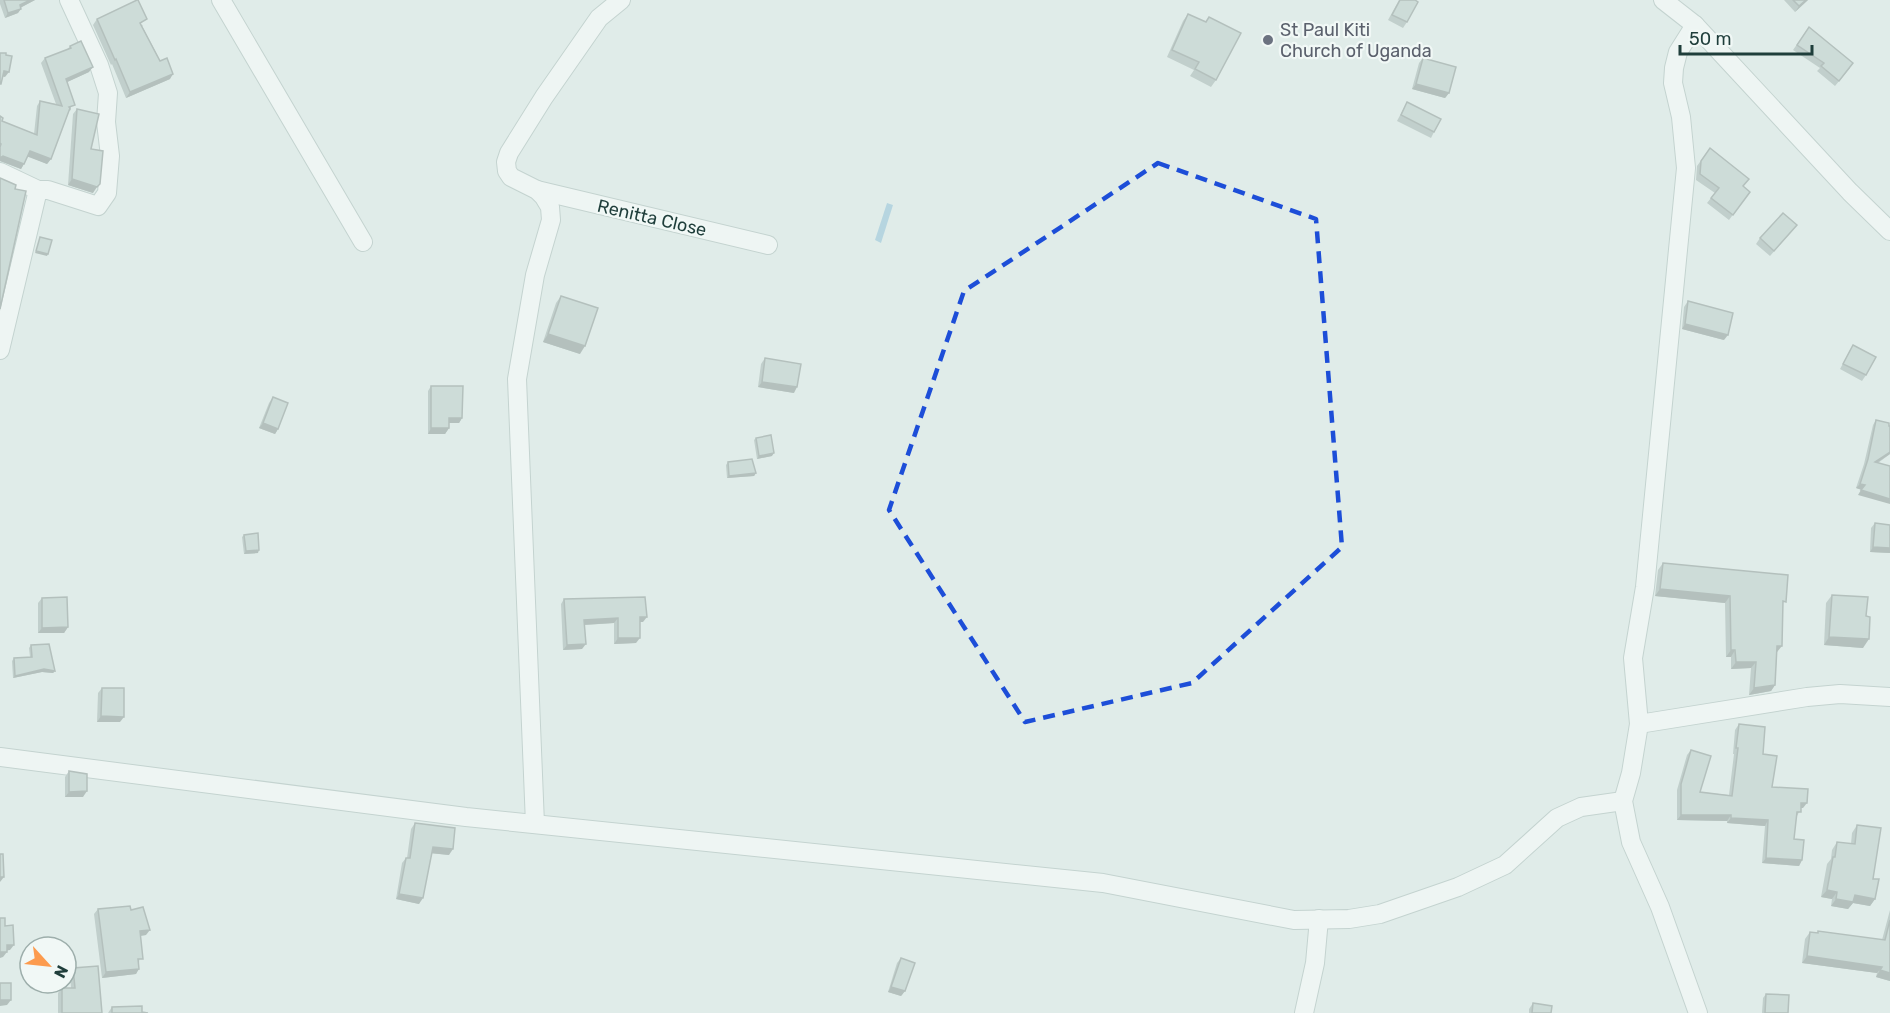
<svg xmlns="http://www.w3.org/2000/svg" width="1890" height="1013" viewBox="0 0 1890 1013" font-family="Rubik,sans-serif">
	<style>
		.water { fill: #84b9d5 }
		.lines { fill: none; stroke-linecap: round; stroke-linejoin: round }
		.minor-casing { stroke: #a2b4b1; stroke-width: 20 }
		.minor { stroke: #fff; stroke-width: 18 }
		.wall { fill: #9caba8 }
		.shaded-wall { fill: #7f8b88 }
		.building { fill: #b5c7c3; stroke: #7f8b88; stroke-width: 1.5 }
		.marked { fill: none; stroke: #1d4ed8; stroke-width: 4.5; stroke-dasharray: 12 8; stroke-linejoin: round }
		.worship-dot { fill: #6b7280; stroke: #f1f8f6; stroke-width: 2 }
		.labels { text-anchor: middle; dominant-baseline: central; stroke-width: 4.5; stroke-linejoin: round; paint-order: stroke }
		.worship-label { font-size: 18px; fill: #5b616d; stroke: #f1f8f6; text-anchor: start }
		.street-label { font-size: 18px; fill: #1f3e3b; stroke: #f1f8f6 }
	</style>
	<rect width="100%" height="100%" fill="#e0ece9"/>
	<path class="water" d="M887 203 893 205 881 243 875 240Z"/>
	<g class="lines">
		<defs>
			<g id="minor">
				<path d="M221 0 363 242"/>
				<path d="M1663 0 1695 25 1850 192 1890 231"/>
				<path d="M1695 25 1678 52 1674 68 1673 83 1681 117 1686 168 1645 587 1633 658 1639 724 1631 773 1623 801 1631 842 1660 907 1698 1013"/>
				<path d="M0 172 38 190H48L98 206 107 193 110 156 106 122 108 93 99 65 69 0"/>
				<path d="M537 190 768 245"/>
				<path d="M0 350 38 190"/>
				<path d="M1639 724 1807 697 1840 694 1890 697"/>
				<path d="M0 757 466 817 1103 883 1294 920 1349 919 1380 914 1458 887 1505 865 1557 818 1581 807 1623 801"/>
				<path d="M535 824 517 379 535 275 551 220 550 207 544 197 537 190 511 177 507 171 506 162 509 153 544 97 599 18 621 0"/>
				<path d="M1304 1013 1315 963 1319 919"/>
			</g>
		</defs>
		<use href="#minor" class="minor-casing"/>
		<use href="#minor" class="minor"/>
	</g>
	<g class="wall">
		<path d="M0 0H35L20 8 18 13 5 18 0 4Z"/>
		<path d="M1399 0H1415L1407 22 1403 28 1388 20Z"/>
		<path d="M1784 0H1808L1795 12Z"/>
		<path d="M1188 14 1205 22 1209 17 1216 80 1211 87 1190 76 1194 70 1167 57 1183 21Z"/>
		<path d="M97 19 143 25 142 26 170 79 126 98 112 64 111 65 93 25Z"/>
		<path d="M1809 27 1850 68 1835 86 1817 71 1820 68 1793 50Z"/>
		<path d="M70 46 89 72 67 82 71 110 69 111 51 159 47 164 28 156 21 169 0 161V116L2 121 34 134 37 106 40 101 56 104 41 63 45 58 67 50Z"/>
		<path d="M1423 58 1449 93 1445 98 1412 89 1419 63Z"/>
		<path d="M1407 102 1434 132 1431 138 1397 121Z"/>
		<path d="M77 109 91 149 93 193 68 185 73 114Z"/>
		<path d="M1710 148 1743 186 1750 192 1729 220 1707 203 1715 193 1696 180 1697 166Z"/>
		<path d="M1797 225 1770 256 1756 244 1760 238Z"/>
		<path d="M561 296 580 354 543 342 556 303Z"/>
		<path d="M1688 301 1724 340 1682 329 1684 307Z"/>
		<path d="M1853 345 1866 375 1862 381 1840 369Z"/>
		<path d="M765 358 794 393 758 387 761 364Z"/>
		<path d="M431 386 462 418 459 423H449V428L445 434H428V391Z"/>
		<path d="M273 397 278 429 275 434 259 428 269 403Z"/>
		<path d="M1876 420 1890 426V454L1878 463 1890 466 1858 495 1862 490 1856 488 1864 464 1873 425Z"/>
		<path d="M756 438 772 456 757 459 754 440Z"/>
		<path d="M728 462 756 473 754 476 727 478 726 465Z"/>
		<path d="M1875 523 1890 525V553L1870 552 1871 528Z"/>
		<path d="M244 535 258 553 244 554 242 537Z"/>
		<path d="M1663 563 1783 606 1777 652 1775 685 1771 691 1749 695 1751 668 1731 669V657H1726L1725 603 1655 596 1658 570Z"/>
		<path d="M1832 595 1866 616 1863 648 1824 645 1826 603Z"/>
		<path d="M42 598 68 627 64 633H38V603Z"/>
		<path d="M564 599 643 622H640L636 643 614 644V623L585 625 582 649 563 650 561 604Z"/>
		<path d="M31 645 55 671 53 673 42 672 13 678 12 661 14 658 30 657 29 648Z"/>
		<path d="M102 688 120 722H97L98 693Z"/>
		<path d="M1739 724 1763 754 1772 787 1803 808H1801L1796 818 1794 839 1802 860 1799 866 1762 863 1765 826 1727 823V821L1677 820V790L1687 755 1691 750 1700 792 1729 795 1734 754H1733L1735 730Z"/>
		<path d="M69 771 83 797H65V777Z"/>
		<path d="M415 823 449 855 431 853 419 904 396 899 402 863 406 858H407L411 829Z"/>
		<path d="M1857 825 1873 879 1875 899 1870 906 1853 903 1848 909 1831 906 1832 899 1821 897 1827 864 1831 859 1832 850 1837 842 1851 844 1852 833Z"/>
		<path d="M98 909 131 910 146 935 141 936 139 964 136 974 102 978 94 914Z"/>
		<path d="M1890 910V981L1876 977 1877 973 1802 963 1805 939 1810 932 1817 933 1818 931 1882 940Z"/>
		<path d="M901 958 905 991 901 996 888 992 897 963Z"/>
		<path d="M73 968 102 1013H58V993L62 988H71L70 973Z"/>
		<path d="M1766 994 1788 1013H1762L1763 998Z"/>
		<path d="M1533 1003 1551 1013H1529V1009Z"/>
		<path d="M112 1007 148 1013H108Z"/>
	</g>
	<g class="shaded-wall">
		<path d="M30 0H35L16 10 20 5Z"/>
		<path d="M1806 0H1808L1795 12 1799 6Z"/>
		<path d="M21 9 18 13 5 18 8 13Z"/>
		<path d="M93 67 89 72 63 84 66 79Z"/>
		<path d="M4 71 9 72 5 77 0 76Z"/>
		<path d="M173 74 170 79 126 98 130 92Z"/>
		<path d="M1416 84 1449 93 1445 98 1412 89Z"/>
		<path d="M30 151 51 159 47 164 26 156Z"/>
		<path d="M3 156 24 164 21 169 0 161V158Z"/>
		<path d="M72 179 97 187 93 193 68 185Z"/>
		<path d="M36 251 48 254 47 256 35 253Z"/>
		<path d="M1685 324 1728 335 1724 340 1682 329Z"/>
		<path d="M548 334 585 346 580 354 543 342Z"/>
		<path d="M762 382 797 387 794 393 758 387Z"/>
		<path d="M449 418H462L459 423H445Z"/>
		<path d="M263 423 278 429 275 434 259 428Z"/>
		<path d="M431 428H449L445 434H428Z"/>
		<path d="M1890 452V454L1872 466 1875 462Z"/>
		<path d="M774 453 772 456 757 459 759 456Z"/>
		<path d="M756 473 754 476 727 478 729 476Z"/>
		<path d="M1860 484 1865 485 1862 490 1856 488Z"/>
		<path d="M1861 490 1890 499V504L1858 495Z"/>
		<path d="M1873 547 1890 548V553L1870 552Z"/>
		<path d="M259 550 258 553 244 554 246 551Z"/>
		<path d="M1660 589 1730 596 1725 603 1655 596Z"/>
		<path d="M640 617H647L643 622H636Z"/>
		<path d="M618 618 614 623 581 625 584 620Z"/>
		<path d="M68 627 64 633H38L42 628Z"/>
		<path d="M1829 637 1869 639 1863 648 1824 645Z"/>
		<path d="M618 638H640L636 643 614 644Z"/>
		<path d="M586 644 582 649 563 650 567 645Z"/>
		<path d="M1777 646H1782L1777 652Z"/>
		<path d="M1731 650H1735L1731 657H1726Z"/>
		<path d="M1736 662H1756L1751 668 1731 669Z"/>
		<path d="M44 669 55 671 53 673 42 672 13 678 15 676Z"/>
		<path d="M1775 685 1771 691 1749 695 1754 688Z"/>
		<path d="M101 716 124 717 120 722H97Z"/>
		<path d="M87 791 83 797H65L69 792Z"/>
		<path d="M1801 803H1807L1803 808H1797Z"/>
		<path d="M1681 815H1731L1727 821 1677 820Z"/>
		<path d="M1731 818 1768 820 1765 826 1727 823Z"/>
		<path d="M433 847 453 849 449 855 429 853Z"/>
		<path d="M1766 858 1802 860 1799 866 1762 863Z"/>
		<path d="M0 877H4L0 882Z"/>
		<path d="M1827 890 1837 892 1832 899 1821 897Z"/>
		<path d="M399 894 423 898 419 904 396 899Z"/>
		<path d="M1855 895 1875 899 1870 906 1853 903 1848 909 1831 906 1836 899Z"/>
		<path d="M150 930 146 935 137 936 140 931Z"/>
		<path d="M7 945H14L10 950 3 951Z"/>
		<path d="M0 952H7L3 957 0 958Z"/>
		<path d="M1807 956 1882 967 1877 973 1802 963Z"/>
		<path d="M139 969 136 974 102 978 106 972Z"/>
		<path d="M1880 970 1890 973V981L1876 977Z"/>
		<path d="M891 987 905 991 901 996 888 992Z"/>
		<path d="M0 1000H11L7 1005 0 1006Z"/>
	</g>
	<g class="building">
		<path d="M4 0H30L20 5 21 9 8 13Z"/>
		<path d="M137 0H138L147 19 140 23 160 61 167 58 173 74 130 92 116 59 115 60 97 19Z"/>
		<path d="M1400 0H1415L1418 2 1407 22 1392 15Z"/>
		<path d="M1793 0H1806L1799 6Z"/>
		<path d="M1188 14 1206 22 1209 17 1241 33 1216 80 1195 69 1199 62 1172 50Z"/>
		<path d="M1809 27 1853 63 1839 81 1821 66 1824 63 1797 45Z"/>
		<path d="M81 41 93 67 66 79 75 105 69 107 70 108 51 159 30 151 24 164 3 156 0 158V147L1 144 0 143V116L3 118 2 121 37 135 40 101 62 106 45 58 71 48 70 46Z"/>
		<path d="M0 53H6V55L12 56 9 72 4 71 1 84H0Z"/>
		<path d="M1423 58 1456 67 1449 93 1416 84Z"/>
		<path d="M1407 102 1441 119 1434 132 1401 115Z"/>
		<path d="M77 109 99 114 91 149 103 151 100 184 97 187 72 179Z"/>
		<path d="M1710 148 1749 179 1743 186 1750 192 1733 215 1711 198 1719 188 1700 174 1701 161Z"/>
		<path d="M0 178 16 185 15 189 26 191 0 309Z"/>
		<path d="M1783 213 1797 225 1774 251 1760 238Z"/>
		<path d="M40 237 52 240 48 254 36 251Z"/>
		<path d="M561 296 598 308 585 346 548 334Z"/>
		<path d="M1688 301 1733 313 1728 335 1685 324Z"/>
		<path d="M1853 345 1876 357 1866 375 1843 364Z"/>
		<path d="M765 358 801 364 797 387 762 382Z"/>
		<path d="M431 386H463L462 418H449V428H431Z"/>
		<path d="M273 397 288 403 278 429 263 423Z"/>
		<path d="M1876 420 1889 423V426H1890V452L1875 462 1890 466V499L1861 490 1865 485 1860 484 1868 459Z"/>
		<path d="M771 435 774 453 759 456 756 438Z"/>
		<path d="M752 459 756 473 729 476 728 462Z"/>
		<path d="M1875 523 1890 525V548L1873 547Z"/>
		<path d="M258 533 259 550 246 551 244 535Z"/>
		<path d="M1663 563 1788 575 1786 602 1783 601 1782 646H1777L1775 685 1754 688 1756 662H1736L1735 650H1731L1730 596 1660 589Z"/>
		<path d="M1832 595 1868 597 1866 616 1870 617 1869 639 1829 637Z"/>
		<path d="M67 597 68 627 42 628V598Z"/>
		<path d="M645 597 647 617H640V638H618V618L584 620 586 644 567 645 564 599Z"/>
		<path d="M49 644 55 671 44 669 15 676 14 658 32 657 31 645Z"/>
		<path d="M102 688H124V717L101 716Z"/>
		<path d="M1739 724 1765 727 1763 754 1777 756 1772 787 1808 789 1807 803H1801V812H1797L1794 839 1804 840 1802 860 1766 858 1768 820 1731 818V815H1681V784L1691 750 1711 756 1700 792 1732 796 1738 748H1736Z"/>
		<path d="M69 771 87 774V791L69 792Z"/>
		<path d="M415 823 455 828 453 849 433 847 423 898 399 894 406 858H410Z"/>
		<path d="M1857 825 1881 828 1873 879H1879L1875 899 1855 895 1853 902 1836 899 1837 892 1827 890 1833 857H1835L1837 842 1855 844Z"/>
		<path d="M0 854H3L4 877H0Z"/>
		<path d="M130 906 131 910 143 907 150 930 140 931 143 959H138L139 969 106 972 98 909Z"/>
		<path d="M0 918H5V926L13 925 14 945H7V952H0Z"/>
		<path d="M1890 920V973L1880 970 1882 967 1807 956 1810 932 1818 933V931L1885 940Z"/>
		<path d="M901 958 915 963 905 991 891 987Z"/>
		<path d="M98 966 102 1013H62V988H75L73 968Z"/>
		<rect x="0" y="983" width="11" height="17"/>
		<path d="M1766 994 1789 995 1788 1013H1765Z"/>
		<path d="M1533 1003 1552 1006 1551 1013H1532Z"/>
		<path d="M142 1006V1012L148 1013H112V1007Z"/>
	</g>
	<path d="M0 0H1890V1013H0ZM1158 163 1316 219 1342 547 1192 683 1025 722 889 510 964 291Z" fill="#e0ece9" fill-opacity=".55" fill-rule="evenodd"/>
	<path class="marked" d="M1158 163 1316 219 1342 547 1192 683 1025 722 889 510 964 291Z"/>
	<circle class="worship-dot" cx="1268" cy="40" r="6"/>
	<g class="labels">
		<g class="worship-label">
			<text x="1280" y="30">St Paul Kiti<tspan x="1280" dy="21">Church of Uganda</tspan></text>
		</g>
		<g class="street-label">
			<text transform="translate(652 218) rotate(13)">Renitta Close</text>
		</g>
	</g>
	<g transform="translate(48 965) rotate(117)"><circle r="28" fill="#f1f8f6" stroke="#9daeab" stroke-width="1.5"/>
	<path d="M0-4.5L10 22L0 15L-10 22Z" fill="#fc9b4e"/>
	<text y="-9" font-size="16" font-weight="bold" text-anchor="middle" fill="#1f3e3b">N</text>
	</g>
	<path d="M1680 45v9h132v-9" fill="none" stroke="#1f3e3b" stroke-width="3"/>
	<text x="1689" y="45" font-size="18" fill="#1f3e3b" stroke="#f1f8f6" stroke-width="4.5" paint-order="stroke">50 m</text>
</svg>
